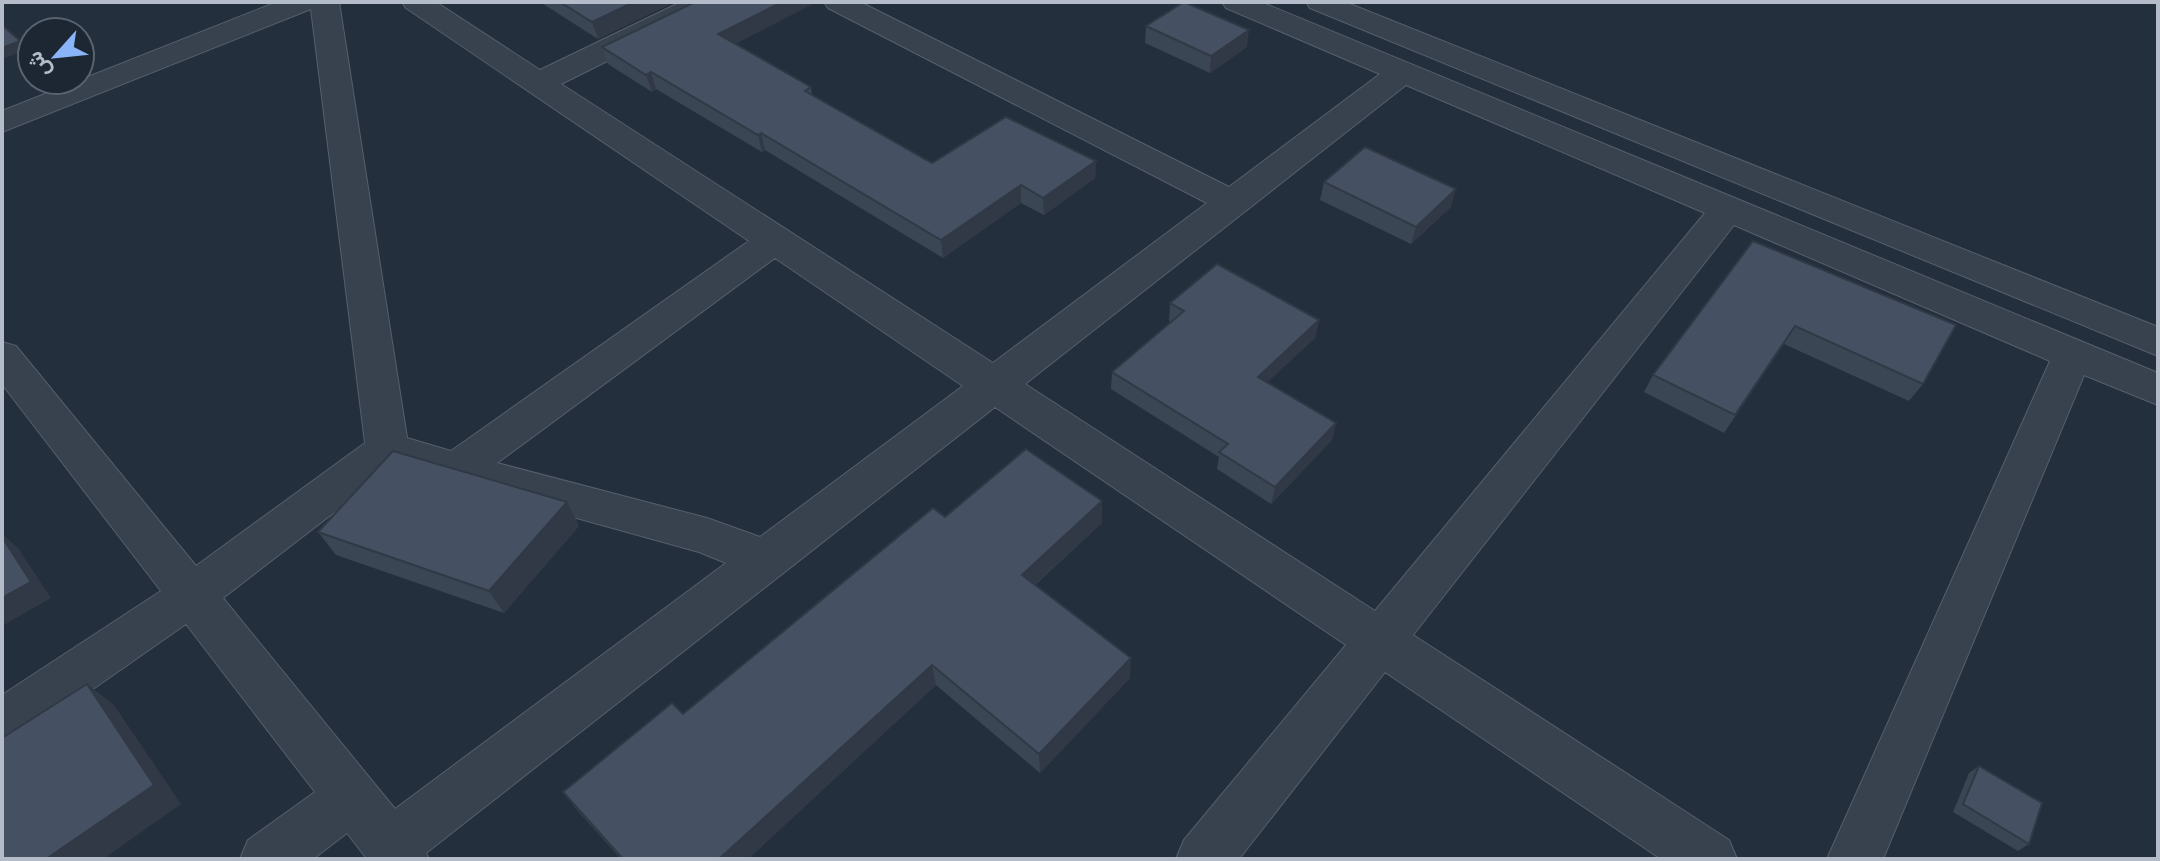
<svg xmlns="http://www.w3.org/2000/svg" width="2160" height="861" viewBox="0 0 2160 861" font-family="Montserrat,Vazirmatn,sans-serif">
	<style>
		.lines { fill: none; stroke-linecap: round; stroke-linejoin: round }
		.minor-casing { stroke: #565f6c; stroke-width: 2 }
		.minor { fill: #38414e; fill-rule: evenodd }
		.wall { fill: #3b4654 }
		.shaded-wall { fill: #303945 }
		.building { fill: #455162; stroke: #303945; stroke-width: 2 }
	</style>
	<rect width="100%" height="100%" fill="#242f3e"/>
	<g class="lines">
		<defs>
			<g id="minor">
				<path d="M277 2H339L407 438 451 451 749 241 406 8 402 2H436L540 70 681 2H718L714 8 561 84 993 363 1207 203 828 8 824 2H860L1229 187 1380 74 1226 8 1222 2H1261L2158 373V405L2084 375 1883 859H1827L2050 361 1734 225 1413 635 1729 840 1737 859H1661L1385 672 1239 859H1176L1184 840 1346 645 995 407 426 853 429 859H367L347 833 313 859H240L248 840 315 792 186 624 20 740 2 746V695L161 591 2 384V342L16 346 196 566 365 443 311 9 2 132V111ZM1406 85 1705 213 1375 611 1025 384ZM775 258 963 386 760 537 707 518 497 463ZM393 467 699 552 726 563 395 809 223 598Z"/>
				<path d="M1306 2H1345L2158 327V356L1310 8Z"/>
			</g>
		</defs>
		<use href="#minor" class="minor-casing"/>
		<use href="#minor" class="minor"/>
	</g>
	<g class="wall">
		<path d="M540 2H674L598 39Z"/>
		<path d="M1146 26 1247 47 1210 73 1145 43Z"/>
		<path d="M736 44 811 87 812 95 932 163 1096 161 1095 178 1044 215 1021 203 943 258 765 150 762 152 656 89 652 92 608 64 602 47Z"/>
		<path d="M1324 182 1451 207 1411 244 1320 200Z"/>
		<path d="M1753 241 1923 384 1909 401 1784 344 1724 433 1644 392 1653 375Z"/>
		<path d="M1170 303 1319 320 1315 338 1267 382 1336 423 1332 440 1271 504 1217 469 1219 457 1111 389 1112 372 1171 322 1169 321Z"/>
		<path d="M1102 501V523L1035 585 1130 678 1040 773 936 685 748 859H621L577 810 563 792 683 714 945 517Z"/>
		<path d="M567 502 579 526 504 613 336 555 318 532Z"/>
		<path d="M1979 766 2029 844 2018 851 1953 812 1969 773Z"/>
	</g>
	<g class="shaded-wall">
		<path d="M634 2H674L598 39 592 22Z"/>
		<path d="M782 2H817L722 51 718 34Z"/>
		<path d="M1249 30 1247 47 1210 73 1211 56Z"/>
		<path d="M20 41 26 50 2 59V48Z"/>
		<path d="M651 72 656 89 652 92 646 75Z"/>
		<path d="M761 133 765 150 762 152 758 135Z"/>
		<path d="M1096 161 1095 178 1044 215 1043 198Z"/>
		<path d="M1021 185V203L943 258 941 240Z"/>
		<path d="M1456 189 1451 207 1411 244 1416 227Z"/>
		<path d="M1319 320 1315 338 1255 394 1258 377Z"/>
		<path d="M1336 423 1332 440 1271 504 1275 487Z"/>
		<path d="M1102 501V523L1023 595 1022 575Z"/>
		<path d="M567 502 579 526 504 613 489 591Z"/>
		<path d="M2 534 18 548 51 598 2 626Z"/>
		<path d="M1131 658 1130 678 1040 773 1039 754Z"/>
		<path d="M932 665 936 685 748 859H719Z"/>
		<path d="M87 684 114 705 181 804 103 859H46Z"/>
	</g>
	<g class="building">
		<path d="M560 2H634L592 22Z"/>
		<path d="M695 2H782L718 34 811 87 805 91 932 163 1006 117 1096 161 1043 198 1021 185 941 240 761 133 758 135 651 72 646 75 602 47Z"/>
		<path d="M1184 2 1249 30 1211 56 1146 26Z"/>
		<path d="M2 25 20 41 2 48Z"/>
		<path d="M1365 147 1456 189 1416 227 1324 182Z"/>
		<path d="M1753 241 1956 325 1923 384 1795 326 1735 415 1653 375Z"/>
		<path d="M1217 264 1319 320 1258 377 1336 423 1275 487 1219 452 1228 444 1112 372 1184 311 1170 303Z"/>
		<path d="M1026 449 1102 501 1022 575 1131 658 1039 754 932 665 719 859H623L563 792 672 703 683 714 933 508 945 517Z"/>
		<path d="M393 451 567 502 489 591 318 532Z"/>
		<path d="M2 537 31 582 2 598Z"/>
		<path d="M87 684 154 785 46 859H2V738Z"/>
		<path d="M1979 766 2042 803 2029 844 1963 804Z"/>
	</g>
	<rect width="2160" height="861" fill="none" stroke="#b4bcc9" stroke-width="8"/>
	<g transform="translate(56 56) rotate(243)"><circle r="38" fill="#1d2633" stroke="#59626f" stroke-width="2"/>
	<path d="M0-6L14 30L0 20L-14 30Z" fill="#8ab4f8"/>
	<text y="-12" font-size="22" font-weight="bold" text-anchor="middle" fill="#b4bcc9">ش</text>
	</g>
</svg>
